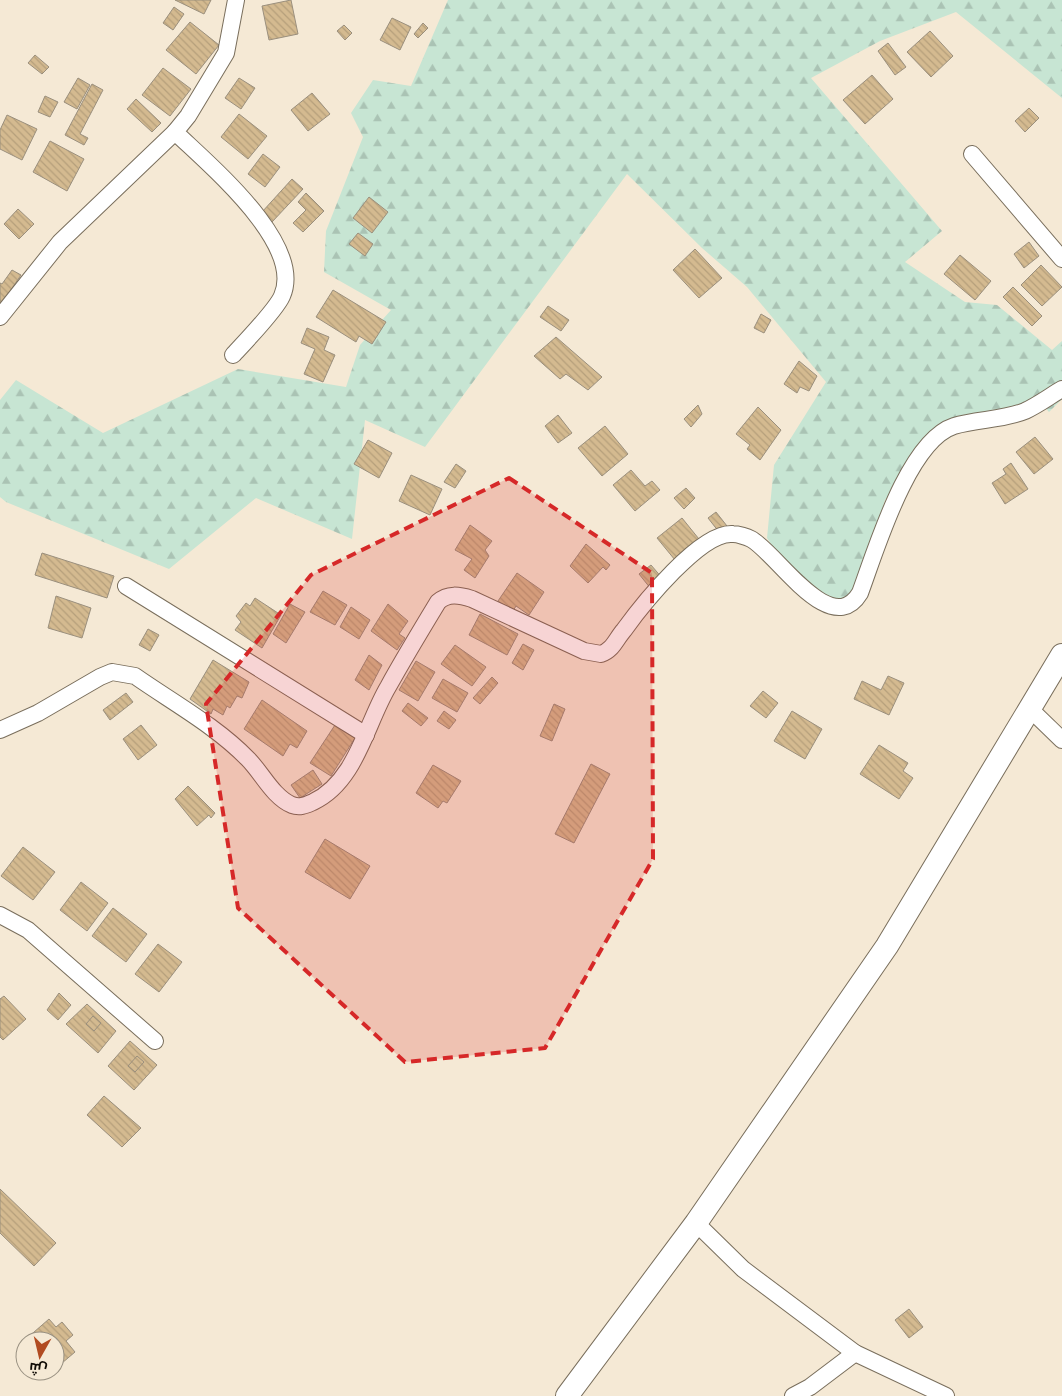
<svg xmlns="http://www.w3.org/2000/svg" width="1062" height="1396" viewBox="0 0 1062 1396" font-family="'Exo 2',Cairo,sans-serif">
	<style>
		.forest { fill: url(#forest-firs) }
		.building { fill: url(#building-back-hatch); stroke: #9a8f7d }
		.lines { fill: none; stroke-linecap: round; stroke-linejoin: round }
		.street-casing { stroke: #796e5c; stroke-width: 18 }
		.secondary-casing { stroke: #796e5c; stroke-width: 24 }
		.street { stroke: #fff; stroke-width: 16 }
		.secondary { stroke: #fff; stroke-width: 22 }
		.marked { fill: #d62828; fill-opacity: 0.2; stroke: #d62828; stroke-width: 4; stroke-dasharray: 10 6; stroke-linejoin: round }
	</style>
	<defs>
		<pattern id="forest-firs" width="22" height="20" patternUnits="userSpaceOnUse" patternTransform="scale(1.25)"><rect width="22" height="20" fill="#c7e5d3"/><path d="M5 1l3.5 6h-7zM16 11l3.5 6h-7z" fill="#aac3b4"/></pattern>
		<pattern id="building-back-hatch" width="6" height="6" patternUnits="userSpaceOnUse" patternTransform="scale(1.25)"><rect width="6" height="6" fill="#d4ba90"/><path d="M-1 5l2 2M0 0l6 6M5-1l2 2" fill="none" stroke="#b59f7b"/></pattern>
	</defs>
	<rect width="100%" height="100%" fill="#f5e9d5"/>
	<path class="forest" d="M448 0H1062V98L956 12 880 41 811 78 942 231 905 262 965 302 997 305 1052 350 1062 341V399L1049 412 1040 402 975 422 916 459 885 500 854 603 818 599 795 580 767 538 774 465 826 382 747 287 702 248 627 174 425 447 365 420 352 539 256 498 169 569 6 502 0 497V400L16 380 103 433 238 369 346 387 360 345 391 310 324 272 326 231 363 137 351 113 373 80 411 86Z"/>
	<g class="building">
		<path d="M175 0H211L204 14Z"/>
		<path d="M291 0 298 34 269 40 262 6Z"/>
		<path d="M174 7 184 14 173 30 163 23Z"/>
		<path d="M392 18 411 27 400 50 380 40Z"/>
		<path d="M190 22 219 45 196 74 166 50Z"/>
		<path d="M423 23 428 28 418 38 414 34Z"/>
		<path d="M344 25 352 33 345 40 337 31Z"/>
		<path d="M930 31 953 56 931 77 907 52Z"/>
		<path d="M888 43 906 67 895 75 878 51Z"/>
		<path d="M35 55 49 67 42 74 28 63Z"/>
		<path d="M163 68 191 89 170 116 142 95Z"/>
		<path d="M872 75 893 99 865 124 843 100Z"/>
		<path d="M78 78 90 85 77 109 64 102Z"/>
		<path d="M239 78 255 88 241 109 225 98Z"/>
		<path d="M92 84 103 90 80 134 88 138 84 145 65 135Z"/>
		<path d="M312 93 330 114 308 131 291 110Z"/>
		<path d="M45 96 58 102 50 117 38 112Z"/>
		<path d="M136 99 161 123 152 132 127 109Z"/>
		<path d="M1029 108 1039 118 1025 132 1015 121Z"/>
		<path d="M239 114 267 136 248 159 221 137Z"/>
		<path d="M7 115 37 129 22 160 0 149V130Z"/>
		<path d="M50 141 84 159 67 191 33 172Z"/>
		<path d="M263 154 280 167 265 187 248 174Z"/>
		<path d="M292 179 303 189 272 222 262 212Z"/>
		<path d="M306 193 324 211 303 232 293 223 306 210 298 202Z"/>
		<path d="M369 197 388 212 372 233 353 218Z"/>
		<path d="M18 209 34 224 19 239 4 224Z"/>
		<path d="M358 233 373 244 365 256 349 244Z"/>
		<path d="M1029 242 1039 256 1024 268 1014 254Z"/>
		<path d="M695 249 722 278 699 298 673 270Z"/>
		<path d="M960 255 991 281 975 300 944 274Z"/>
		<path d="M1041 265 1062 287 1042 306 1021 285Z"/>
		<path d="M12 270 21 275 0 306V283L2 284Z"/>
		<path d="M1013 287 1042 316 1032 326 1003 297Z"/>
		<path d="M333 290 386 322 372 344 359 336 356 342 316 317Z"/>
		<path d="M548 306 569 320 561 331 540 317Z"/>
		<path d="M761 314 771 320 764 333 754 328Z"/>
		<path d="M307 328 329 337 324 350 335 355 323 382 304 374 315 349 301 343Z"/>
		<path d="M556 337 602 377 588 390 566 374 560 379 534 356Z"/>
		<path d="M799 361 817 376 809 391 800 387 797 393 784 384Z"/>
		<path d="M698 405 702 414 691 427 684 419Z"/>
		<path d="M758 407 781 430 760 460 747 449 750 445 736 434Z"/>
		<path d="M558 415 572 433 558 443 545 426Z"/>
		<path d="M605 426 628 454 602 476 578 448Z"/>
		<path d="M1035 437 1053 459 1034 474 1016 452Z"/>
		<path d="M368 440 392 453 379 478 354 464Z"/>
		<path d="M1011 463 1028 489 1005 504 992 483 1006 474 1003 469Z"/>
		<path d="M456 464 466 471 455 488 444 482Z"/>
		<path d="M631 470 645 486 652 481 660 490 635 511 613 485Z"/>
		<path d="M411 475 442 489 430 515 399 501Z"/>
		<path d="M686 488 695 498 684 509 674 498Z"/>
		<path d="M716 512 727 526 719 532 708 518Z"/>
		<path d="M682 518 703 544 675 560 657 538Z"/>
		<path d="M470 525 492 541 485 550 489 556 475 578 464 570 472 559 455 550Z"/>
		<path d="M586 544 610 565 606 570 603 567 588 583 570 566Z"/>
		<path d="M42 553 114 576 107 598 35 575Z"/>
		<path d="M651 565 663 579 651 589 639 574Z"/>
		<path d="M517 573 544 592 529 615 516 606 513 611 498 601Z"/>
		<path d="M323 591 347 605 335 625 310 612Z"/>
		<path d="M56 596 91 608 82 638 48 628Z"/>
		<path d="M255 598 281 615 262 648 235 630 241 622 236 616 246 603 250 606Z"/>
		<path d="M290 604 305 612 286 643 273 634Z"/>
		<path d="M388 604 408 621 399 634 405 638 397 650 371 631Z"/>
		<path d="M351 607 370 620 359 639 340 627Z"/>
		<path d="M480 614 518 634 507 655 469 635Z"/>
		<path d="M148 629 159 635 150 651 139 645Z"/>
		<path d="M523 644 534 650 523 670 512 663Z"/>
		<path d="M455 645 486 667 472 686 441 664Z"/>
		<path d="M369 655 382 665 369 690 355 680Z"/>
		<path d="M213 660 249 682 242 698 237 696 230 708 227 706 223 715 213 709 211 714 190 699Z"/>
		<path d="M416 661 435 672 418 701 399 690Z"/>
		<path d="M888 676 904 683 889 715 854 699 862 681 881 690Z"/>
		<path d="M492 677 498 683 480 704 473 698Z"/>
		<path d="M443 679 468 693 457 712 432 698Z"/>
		<path d="M763 691 778 703 766 718 750 706Z"/>
		<path d="M126 693 133 702 110 720 103 710Z"/>
		<path d="M262 700 307 731 297 748 290 744 283 756 244 729Z"/>
		<path d="M408 703 428 718 421 726 402 711Z"/>
		<path d="M554 704 565 709 552 741 540 736Z"/>
		<path d="M444 711 456 720 449 729 437 721Z"/>
		<path d="M792 711 822 729 805 759 774 741Z"/>
		<path d="M141 725 157 745 138 760 123 739Z"/>
		<path d="M335 725 355 738 331 776 310 763Z"/>
		<path d="M879 745 908 763 903 771 913 778 899 799 860 774Z"/>
		<path d="M591 764 610 774 574 843 555 834Z"/>
		<path d="M433 765 461 781 447 803 443 801 438 808 416 793Z"/>
		<path d="M313 770 322 784 300 798 291 785Z"/>
		<path d="M188 786 215 813 211 818 209 815 197 826 175 799Z"/>
		<path d="M325 839 370 866 350 899 305 872Z"/>
		<path d="M23 847 55 872 33 900 1 876Z"/>
		<path d="M81 882 108 903 87 931 60 910Z"/>
		<path d="M113 908 147 934 126 962 92 936Z"/>
		<path d="M158 944 182 962 159 992 135 974Z"/>
		<path d="M59 993 71 1005 58 1020 47 1010Z"/>
		<path d="M4 996 26 1019 3 1040 0 1037V999Z"/>
		<path d="M87 1004 116 1031 98 1053 66 1024Z"/>
		<path d="M93 1016 101 1023 94 1031 86 1024Z"/>
		<path d="M130 1041 157 1065 134 1090 108 1066Z"/>
		<path d="M137 1056 144 1062 135 1072 128 1066Z"/>
		<path d="M104 1096 141 1128 122 1147 87 1115Z"/>
		<path d="M0 1189 56 1243 34 1266 0 1233Z"/>
		<path d="M909 1309 923 1327 909 1338 895 1320Z"/>
		<path d="M49 1319 56 1327 62 1322 73 1335 66 1341 75 1352 55 1369V1341L26 1339Z"/>
	</g>
	<g class="lines">
		<defs>
			<g id="street">
				<path d="M972 154 1062 259"/>
				<path d="M0 317 60 242 175 132"/>
				<path d="M233 355C245 342 276 310 282 296 305 244 209 165 175 132L188 116 226 53 236 0"/>
				<path d="M126 586 366 735"/>
				<path d="M1029 708 1062 740"/>
				<path d="M0 730 38 713 100 677 112 672 135 676C172 702 216 726 248 759 262 773 273 797 292 805 300 808 306 805 313 802 356 782 366 724 388 687 404 658 421 630 438 602 448 593 459 595 472 599L584 651 601 654C613 650 616 639 624 630 642 605 701 531 733 534 738 534 747 537 751 539 776 552 831 641 860 593 876 550 908 441 954 426 977 419 1004 420 1025 411 1038 405 1050 396 1062 389"/>
				<path d="M0 915 28 930 155 1041"/>
				<path d="M696 1223 743 1269 855 1353 946 1396"/>
				<path d="M793 1396 810 1387 855 1353"/>
			</g>
			<path id="secondary" d="M567 1396 696 1223 887 946 1062 655"/>
		</defs>
		<use href="#street" class="street-casing"/>
		<use href="#secondary" class="secondary-casing"/>
		<use href="#street" class="street"/>
		<use href="#secondary" class="secondary"/>
	</g>
	<path class="marked" d="M509 478 652 573 653 859 545 1048 405 1062 238 908 206 704 311 575Z"/>
	<g transform="translate(40 1356) rotate(188)"><circle r="24" fill="#f5e9d5" stroke="#999182"/>
	<path d="M0-4L9 19L0 12L-9 19Z" fill="#b14b21"/>
	<text y="-8" font-size="14" font-weight="bold" text-anchor="middle" fill="#100c06">ش</text>
	</g>
</svg>
